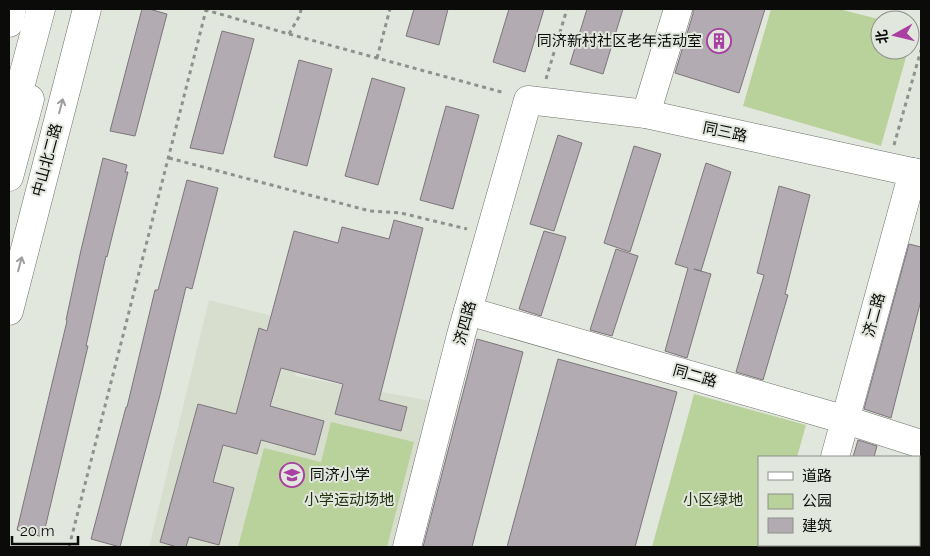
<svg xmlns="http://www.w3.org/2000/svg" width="930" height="556" viewBox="0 0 930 556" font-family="Raleway,'Noto Sans SC',sans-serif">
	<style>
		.built { fill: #d7dece }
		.green { fill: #b9d19b }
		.building { fill: #b3abb2; stroke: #7c757b }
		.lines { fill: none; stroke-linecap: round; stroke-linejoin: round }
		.minor-casing { stroke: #6d7169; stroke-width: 29 }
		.major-casing { stroke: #6d7169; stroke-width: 29 }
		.highway-casing { stroke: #6d7169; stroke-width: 29 }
		.path { stroke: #8e928c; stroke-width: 3; stroke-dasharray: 4 4; stroke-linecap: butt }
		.minor { stroke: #fff; stroke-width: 28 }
		.major { stroke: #fff; stroke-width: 28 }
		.highway { stroke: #fff; stroke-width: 28 }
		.oneway { stroke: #9d9e9d }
		.labels { text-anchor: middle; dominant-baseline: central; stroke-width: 4; stroke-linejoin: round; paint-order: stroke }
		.poi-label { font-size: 15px; fill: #0b0c0a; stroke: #e2e7de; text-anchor: end }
		.street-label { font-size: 15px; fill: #0b0c0a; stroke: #e2e7de }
		.park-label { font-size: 15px; fill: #22300c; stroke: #e2e7de }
	</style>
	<rect width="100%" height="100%" fill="#e2e7de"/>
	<path class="built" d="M209 300 308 325 295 376 437 402 396 547H149Z"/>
	<g class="green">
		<path d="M771 9H839L882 20H880V50H908L881 146 743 106Z"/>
		<path d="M694 394 806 425 797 457H759V545H773L772 547H652Z"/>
		<path d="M331 422 414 442 387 547H238L264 448 321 462Z"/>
	</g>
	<g class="building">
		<path d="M142 9H149L167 14 135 136 110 131Z"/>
		<path d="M414 9H448L439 45 406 36Z"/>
		<path d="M509 9H544L525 72 493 62Z"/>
		<path d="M587 9H623L603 74 570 64Z"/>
		<path d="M693 9H765L739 93 675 73 693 14Z"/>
		<path d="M222 31 254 39 223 154 190 148Z"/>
		<path d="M299 60 332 69 307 166 274 157Z"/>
		<path d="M372 78 405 88 378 185 345 176Z"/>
		<path d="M446 106 479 115 453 209 420 200Z"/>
		<path d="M558 135 582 143 554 231 530 224Z"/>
		<path d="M634 146 661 154 630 252 604 243Z"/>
		<path d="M103 158 127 165 125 172H128L107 257 106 256 86 346H88L43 537 17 530 67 321 66 320 81 250Z"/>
		<path d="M706 163 731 172 701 271 694 269 711 274 687 358 665 351 688 268 675 264Z"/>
		<path d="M187 180 218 188 192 289 186 287 160 395 120 547 91 539 126 407H127L155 290H158Z"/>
		<path d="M779 186 810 195 785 294 788 295 763 380 736 372 764 275 757 273Z"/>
		<path d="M394 220 423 228 379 400 407 407 401 431 335 414 343 384 281 368 270 406 324 421 315 455 261 440 257 454 223 445 213 482 234 488 219 545 189 537 186 547H177L160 542 198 404 236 414 259 328 267 331 294 231 338 243 342 227 389 239Z"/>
		<path d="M544 231 566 237 541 316 519 309Z"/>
		<path d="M909 244 921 247V300L891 418 864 409Z"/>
		<path d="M616 249 638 256 612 336 590 330Z"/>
		<path d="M477 339 523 352 472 547H423Z"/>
		<path d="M558 359 677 392 635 547H507Z"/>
		<path d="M858 440 877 446 874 457H853Z"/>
	</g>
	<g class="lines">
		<defs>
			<g id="minor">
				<path d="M646 114 678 9"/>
				<path d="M468 311 846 420 921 444"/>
				<path d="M835 457 913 172"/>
				<path d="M407 547 461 335 528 100 646 114 921 174"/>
				<path d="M810 547 811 545"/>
			</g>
			<g id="major">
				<path d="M9 177 30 99"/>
				<path d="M9 311 87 9"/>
			</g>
			<g id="highway">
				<path d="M9 23 12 9"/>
				<path d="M9 128 41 9"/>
			</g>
		</defs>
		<use href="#minor" class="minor-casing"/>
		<use href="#major" class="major-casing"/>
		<use href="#highway" class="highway-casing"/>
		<g class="path">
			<path d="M207 9 206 10 289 34 505 93"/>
			<path d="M289 34 300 15 301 9"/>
			<path d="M377 58 390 9"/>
			<path d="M546 79 567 9"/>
			<path d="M894 145 921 50"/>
			<path d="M169 158 370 211 401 213 467 229"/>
			<path d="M69 547 206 10"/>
		</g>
		<use href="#minor" class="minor"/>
		<use href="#major" class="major"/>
		<use href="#highway" class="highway"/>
	</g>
	<defs><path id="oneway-shaft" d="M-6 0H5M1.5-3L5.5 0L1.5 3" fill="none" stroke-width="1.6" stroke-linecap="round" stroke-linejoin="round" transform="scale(1.25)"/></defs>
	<g class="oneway">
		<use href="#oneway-shaft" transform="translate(61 106) rotate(-75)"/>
		<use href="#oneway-shaft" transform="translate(20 264) rotate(-75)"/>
	</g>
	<defs>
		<symbol id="building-ring" viewBox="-11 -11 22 22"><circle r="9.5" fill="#e2e7de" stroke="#a83fa1" stroke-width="1.5"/><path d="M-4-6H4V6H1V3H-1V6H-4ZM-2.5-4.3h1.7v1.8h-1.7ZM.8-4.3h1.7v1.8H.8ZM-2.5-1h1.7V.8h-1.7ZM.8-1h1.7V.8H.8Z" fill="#a83fa1"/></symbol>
		<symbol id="school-ring" viewBox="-11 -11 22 22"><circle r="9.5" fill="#e2e7de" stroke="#a83fa1" stroke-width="1.5"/><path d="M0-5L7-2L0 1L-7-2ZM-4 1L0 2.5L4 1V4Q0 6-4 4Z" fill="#a83fa1"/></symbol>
	</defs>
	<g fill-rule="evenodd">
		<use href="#building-ring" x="705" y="27" width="28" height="28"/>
		<use href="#school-ring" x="278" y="461" width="28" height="28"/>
	</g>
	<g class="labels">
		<g class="poi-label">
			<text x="702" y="41">同济新村社区老年活动室</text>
			<text x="310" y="475" text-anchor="start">同济小学</text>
		</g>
		<g class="street-label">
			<text transform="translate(725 132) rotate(12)">同三路</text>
			<text transform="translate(47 160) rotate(-75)">中山北二路</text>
			<text transform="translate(874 315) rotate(-75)">济二路</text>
			<text transform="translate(465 323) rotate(-75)">济四路</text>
			<text transform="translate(695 376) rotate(16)">同二路</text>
		</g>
		<g class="park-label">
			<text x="349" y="500">小学运动场地</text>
			<text x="713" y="500">小区绿地</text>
		</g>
	</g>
	<rect width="930" height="556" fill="none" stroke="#0b0c0a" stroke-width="20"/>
	<rect x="758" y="456" width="162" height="90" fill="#e2e7de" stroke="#8c8f89"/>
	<rect x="768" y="472" width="25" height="8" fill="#ffffff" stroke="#8c8f89"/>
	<text x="802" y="481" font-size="15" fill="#0b0c0a">道路</text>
	<rect x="768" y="494" width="25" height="15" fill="#b9d19b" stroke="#8c8f89"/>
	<text x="802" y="506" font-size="15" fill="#0b0c0a">公园</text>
	<rect x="768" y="518" width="25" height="15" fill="#b3abb2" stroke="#8c8f89"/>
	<text x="802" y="531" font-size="15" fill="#0b0c0a">建筑</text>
	<g transform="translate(895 35) rotate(262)"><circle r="24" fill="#e2e7de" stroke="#8c8f89"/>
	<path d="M0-4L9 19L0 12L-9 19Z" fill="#a83fa1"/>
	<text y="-8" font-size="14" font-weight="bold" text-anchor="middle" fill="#0b0c0a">北</text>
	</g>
	<path d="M12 536v8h66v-8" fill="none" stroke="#0b0c0a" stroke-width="2.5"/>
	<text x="20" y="536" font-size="15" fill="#0b0c0a" stroke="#e2e7de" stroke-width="4" paint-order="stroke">20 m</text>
</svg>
